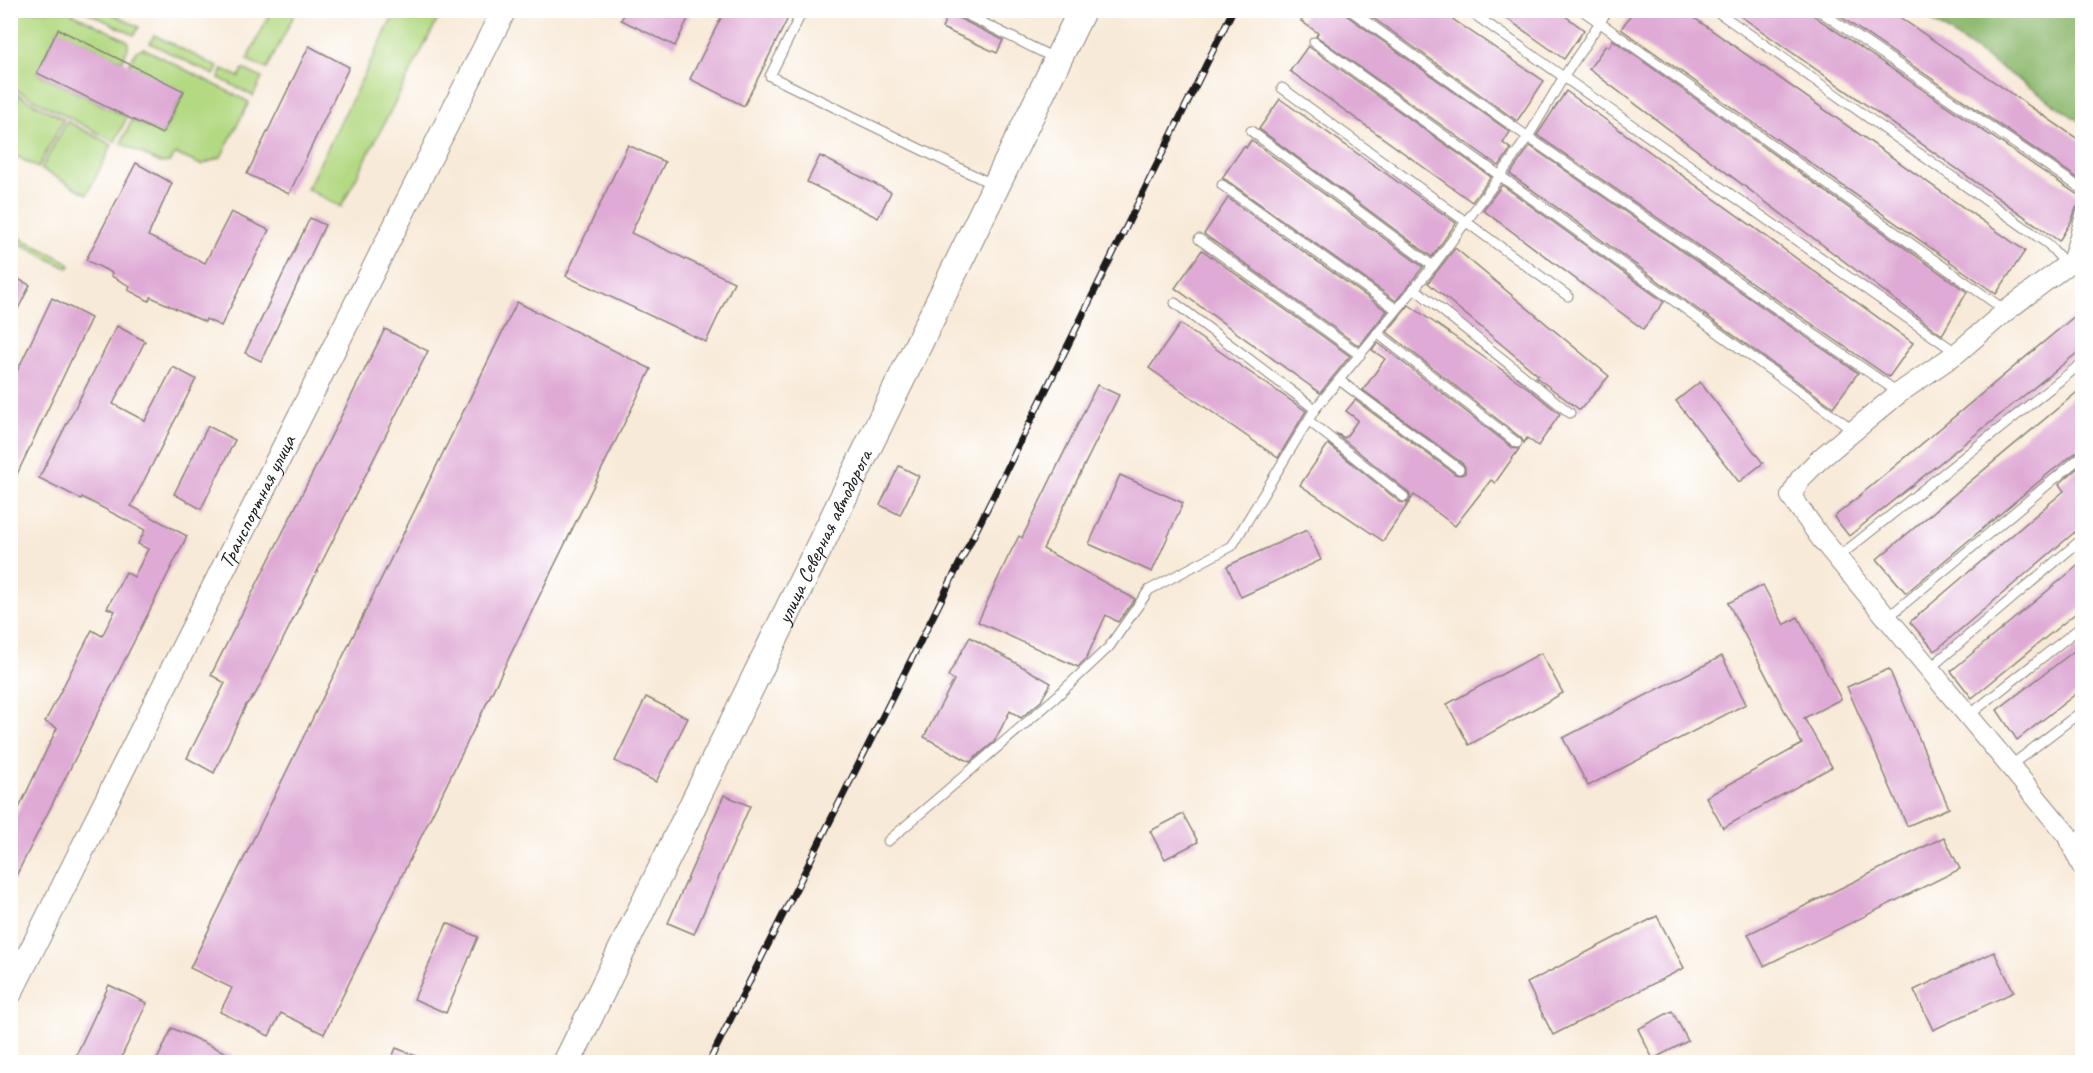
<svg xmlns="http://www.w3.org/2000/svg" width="2093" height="1073" viewBox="0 0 2093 1073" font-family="Caveat,sans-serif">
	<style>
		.green { fill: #b3d982; stroke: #687a4f; stroke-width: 1.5 }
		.forest { fill: #8eb970; stroke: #556a46; stroke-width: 1.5 }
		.building { fill: #dfaad5 }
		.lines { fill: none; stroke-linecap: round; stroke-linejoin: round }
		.service-casing { stroke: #8a837a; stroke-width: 11 }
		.minor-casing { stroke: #8a837a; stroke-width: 22 }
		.tertiary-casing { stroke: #8a837a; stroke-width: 26 }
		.secondary-casing { stroke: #8a837a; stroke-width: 29 }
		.service { stroke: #fff; stroke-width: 9 }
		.minor { stroke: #fff; stroke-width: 20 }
		.tertiary { stroke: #fff; stroke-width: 24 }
		.secondary { stroke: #fff; stroke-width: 27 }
		.rail-casing { stroke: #1c1c1c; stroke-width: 7 }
		.rail { stroke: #fff; stroke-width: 4.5; stroke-dasharray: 14; stroke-linecap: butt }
		.labels { text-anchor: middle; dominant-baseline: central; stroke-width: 4.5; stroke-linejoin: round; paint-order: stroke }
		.street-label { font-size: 21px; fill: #1c1c1c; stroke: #fff }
	</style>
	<rect width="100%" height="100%" fill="#fff"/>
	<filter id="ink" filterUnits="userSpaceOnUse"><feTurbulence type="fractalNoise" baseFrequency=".0167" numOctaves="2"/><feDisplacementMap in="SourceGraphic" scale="12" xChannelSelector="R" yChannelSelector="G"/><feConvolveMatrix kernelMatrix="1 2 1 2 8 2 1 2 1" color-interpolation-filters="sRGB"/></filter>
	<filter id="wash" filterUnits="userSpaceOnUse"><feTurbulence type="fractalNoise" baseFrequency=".008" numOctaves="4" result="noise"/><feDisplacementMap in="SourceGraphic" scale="24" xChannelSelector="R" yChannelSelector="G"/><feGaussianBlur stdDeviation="1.35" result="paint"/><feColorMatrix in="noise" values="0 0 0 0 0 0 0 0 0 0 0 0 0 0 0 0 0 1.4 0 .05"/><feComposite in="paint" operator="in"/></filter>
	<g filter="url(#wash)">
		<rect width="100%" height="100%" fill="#f8ead8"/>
		<g class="green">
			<path d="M10 11H68L128 41V48L122 61 58 30 37 73 127 117 115 142 11 87Z"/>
			<path d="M85 11H107L139 27 134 35Z"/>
			<path d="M271 11H296L267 69 247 60Z"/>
			<path d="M396 11H442L341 207 307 189Z"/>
			<path d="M154 35 218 67 214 75 150 43Z"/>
			<path d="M143 48 249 102 221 157 201 165 176 154 169 162 160 163 121 143 132 120 163 134 184 92 129 65 136 51Z"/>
			<path d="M223 69 239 77 243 69 262 78 253 96 219 78Z"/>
			<path d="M11 91 64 119 38 168 11 153Z"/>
			<path d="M67 121 112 145 87 194 41 169Z"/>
			<path d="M16 236 66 261 70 266 68 268 65 267 16 242 14 237Z"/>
		</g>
		<path class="forest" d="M1918 11H2082V123Z"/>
		<g id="blocks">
			<g class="building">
				<path d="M626 10H692L675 46 621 20Z"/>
				<path d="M725 10H792L744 106 690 79Z"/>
				<path d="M950 10 954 16 1003 40 997 53 942 28Z"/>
				<path d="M1308 10H1343L1346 15 1510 132 1503 143 1511 149 1499 166 1316 36 1318 33 1301 21Z"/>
				<path d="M1362 10H1439L1544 81 1517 121Z"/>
				<path d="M1495 10H1557L1584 30 1564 59Z"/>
				<path d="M1634 10H1683L2025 251 1996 294 1621 29Z"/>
				<path d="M1732 10H1811L1814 16 2078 195 2082 196V203L2076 208 2072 220 2059 241Z"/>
				<path d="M1831 10H1889L2082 142V181Z"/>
				<path d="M58 29 184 91 162 134 37 73Z"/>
				<path d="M1613 40 1967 292 1942 335 1589 69 1606 45 1609 47Z"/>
				<path d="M309 46 349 67 289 194 247 174Z"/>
				<path d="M1308 46 1491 177 1472 202 1290 71Z"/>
				<path d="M1566 91 1913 343 1889 377 1537 135Z"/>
				<path d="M1280 99 1456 223 1432 257 1259 129Z"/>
				<path d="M1251 140 1423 267 1396 301 1226 180 1222 178 1244 146 1246 148Z"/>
				<path d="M628 145 665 162 631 233 734 282 706 342 566 276Z"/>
				<path d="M1530 146 1858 373 1833 407 1510 174Z"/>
				<path d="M820 156 891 192 878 218 807 182Z"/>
				<path d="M136 163 172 183 148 236 205 263 231 212 269 230 221 326 206 319 205 322 151 297 149 301 128 290 130 286 111 276 112 273 86 260Z"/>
				<path d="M1502 185 1664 302 1643 329 1483 210Z"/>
				<path d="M1228 198 1387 311 1359 346 1204 234Z"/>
				<path d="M310 218 325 225 261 361 245 353Z"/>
				<path d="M1455 248 1609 376 1580 410 1536 377 1538 375 1428 283Z"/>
				<path d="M1202 250 1350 356 1320 393 1175 288Z"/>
				<path d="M10 275 30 285 10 325Z"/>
				<path d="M52 298 91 318 10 489V386Z"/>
				<path d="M517 302 651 369 324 1034 281 1013 269 1036 220 1012 232 988 190 968Z"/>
				<path d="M1409 305 1528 388 1560 414 1538 446 1527 438 1524 443 1521 438 1387 332Z"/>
				<path d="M2082 310V349L1849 536 1834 517Z"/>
				<path d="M1180 324 1306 411 1278 458 1149 368Z"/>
				<path d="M117 326 145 341 113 404 145 421 173 367 196 379 131 506 187 536 10 888V827L57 728 45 722 92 630 102 636 115 611 107 608 126 572 134 577 148 549 138 544 145 530 82 497 81 499 39 478Z"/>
				<path d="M385 329 428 351 256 693 246 705 214 773 187 758 225 683 211 675Z"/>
				<path d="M1378 343 1513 448 1519 449 1495 483 1491 480 1455 526 1414 495 1383 541 1300 485 1328 444 1400 502 1406 503 1410 501V495L1408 492 1335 433 1345 438 1358 420 1346 411 1355 400 1455 474 1461 475 1465 473V467L1463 464 1363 390 1385 359 1372 350Z"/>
				<path d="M1700 382 1763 463 1739 482 1676 401Z"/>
				<path d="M1097 385 1119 395 1043 549 1135 599 1118 622 1106 615 1086 659 1078 667 978 622 1007 559 1019 536 1022 538Z"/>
				<path d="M2082 388V449L2078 451 2049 473 1906 593 1877 559Z"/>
				<path d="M208 426 235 440 201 509 174 494Z"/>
				<path d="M2082 464V526L1935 651 1910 622 2064 491 2059 484Z"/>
				<path d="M899 466 919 476 900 515 880 505Z"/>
				<path d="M1120 475 1183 503 1152 572 1089 544Z"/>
				<path d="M1307 530 1321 560 1241 597 1227 566Z"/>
				<path d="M2082 562V608L1972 698 1951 671Z"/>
				<path d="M1763 585 1784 625 1798 617 1841 699 1804 718 1832 767 1723 828 1706 797 1802 744 1728 603Z"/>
				<path d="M970 637 1051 683 1041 701 1021 718 1010 711 994 742 970 762 924 737 954 680 948 676Z"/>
				<path d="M2082 645V689L2017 740 1997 710Z"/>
				<path d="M1541 653 1563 693 1469 745 1447 704Z"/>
				<path d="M1722 656 1746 704 1588 786 1563 738Z"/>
				<path d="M1889 669 1949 808 1907 826 1847 687Z"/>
				<path d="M646 697 688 718 656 782 615 761Z"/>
				<path d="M724 795 750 806 694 934 668 923Z"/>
				<path d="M1183 814 1198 842 1165 859 1150 831Z"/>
				<path d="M1944 837 1960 869 1764 966 1748 934Z"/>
				<path d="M1657 916 1684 968 1553 1035 1527 983Z"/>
				<path d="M447 923 478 937 446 1013 414 999Z"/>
				<path d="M1994 952 2014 992 1933 1030 1914 990Z"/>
				<path d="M109 985 147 1003 119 1062H73Z"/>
				<path d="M1672 1011 1688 1041 1653 1059 1638 1029Z"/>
				<path d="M172 1028 246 1062H156Z"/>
				<path d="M396 1048 431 1062H390Z"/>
			</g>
		</g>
	</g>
	<g filter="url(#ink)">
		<use href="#blocks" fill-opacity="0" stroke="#8a837a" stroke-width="1.5"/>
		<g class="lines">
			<defs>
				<g id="service">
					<path d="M803 10 770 76 994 185"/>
					<path d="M957 10 1054 58"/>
					<path d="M1350 10 1528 137 1899 393"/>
					<path d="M1468 10 1957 353"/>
					<path d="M1582 10 2006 311"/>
					<path d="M1715 10 2048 244 2066 264"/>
					<path d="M1818 10 2082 189"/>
					<path d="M1314 42 1855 431"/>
					<path d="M1282 88 1568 296"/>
					<path d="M1251 131 1433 266"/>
					<path d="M1222 185 1396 309"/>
					<path d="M1199 239 1360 355"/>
					<path d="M2067 260 2082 210"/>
					<path d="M1414 288 1570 413"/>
					<path d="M1175 303 1315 409"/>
					<path d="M1377 333 1517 443"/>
					<path d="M1339 380 1459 469"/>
					<path d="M1309 421 1404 497"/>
					<path d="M1837 558 2082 363"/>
					<path d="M1887 618 2082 456"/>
					<path d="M1929 669 2082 539"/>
					<path d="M1968 716 2082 626"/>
					<path d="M2010 766 2082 711"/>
					<path d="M888 841 1055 698 1109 647 1149 590 1232 546 1315 409 1433 266 1500 176 1528 137 1563 78 1608 10"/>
					<path d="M2071 842 2082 833"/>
				</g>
				<path id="minor" d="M2082 253 2006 311 1957 353 1899 393 1820 459 1801 478 1791 496 1820 537 2067 835 2082 866"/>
				<g id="tertiary">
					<path id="s1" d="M10 993 504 10"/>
				</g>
				<g id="secondary">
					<path id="s2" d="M567 1062 1082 10"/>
				</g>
			</defs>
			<use href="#service" class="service-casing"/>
			<use href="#minor" class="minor-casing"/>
			<use href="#tertiary" class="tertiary-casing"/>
			<use href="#secondary" class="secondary-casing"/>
			<use href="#service" class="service"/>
			<use href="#minor" class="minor"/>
			<use href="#tertiary" class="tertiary"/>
			<use href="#secondary" class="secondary"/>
			<defs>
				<path id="rail" d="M709 1062 1003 477 1233 10"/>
			</defs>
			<use href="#rail" class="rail-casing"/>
			<use href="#rail" class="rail"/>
		</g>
	</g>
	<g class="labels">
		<g class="street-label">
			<text stroke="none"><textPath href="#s1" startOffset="550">Транспортная улица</textPath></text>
			<text stroke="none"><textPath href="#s2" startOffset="585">улица Северная автодорога</textPath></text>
		</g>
	</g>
	<rect width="2093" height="1073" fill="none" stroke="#fff" stroke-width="36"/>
</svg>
